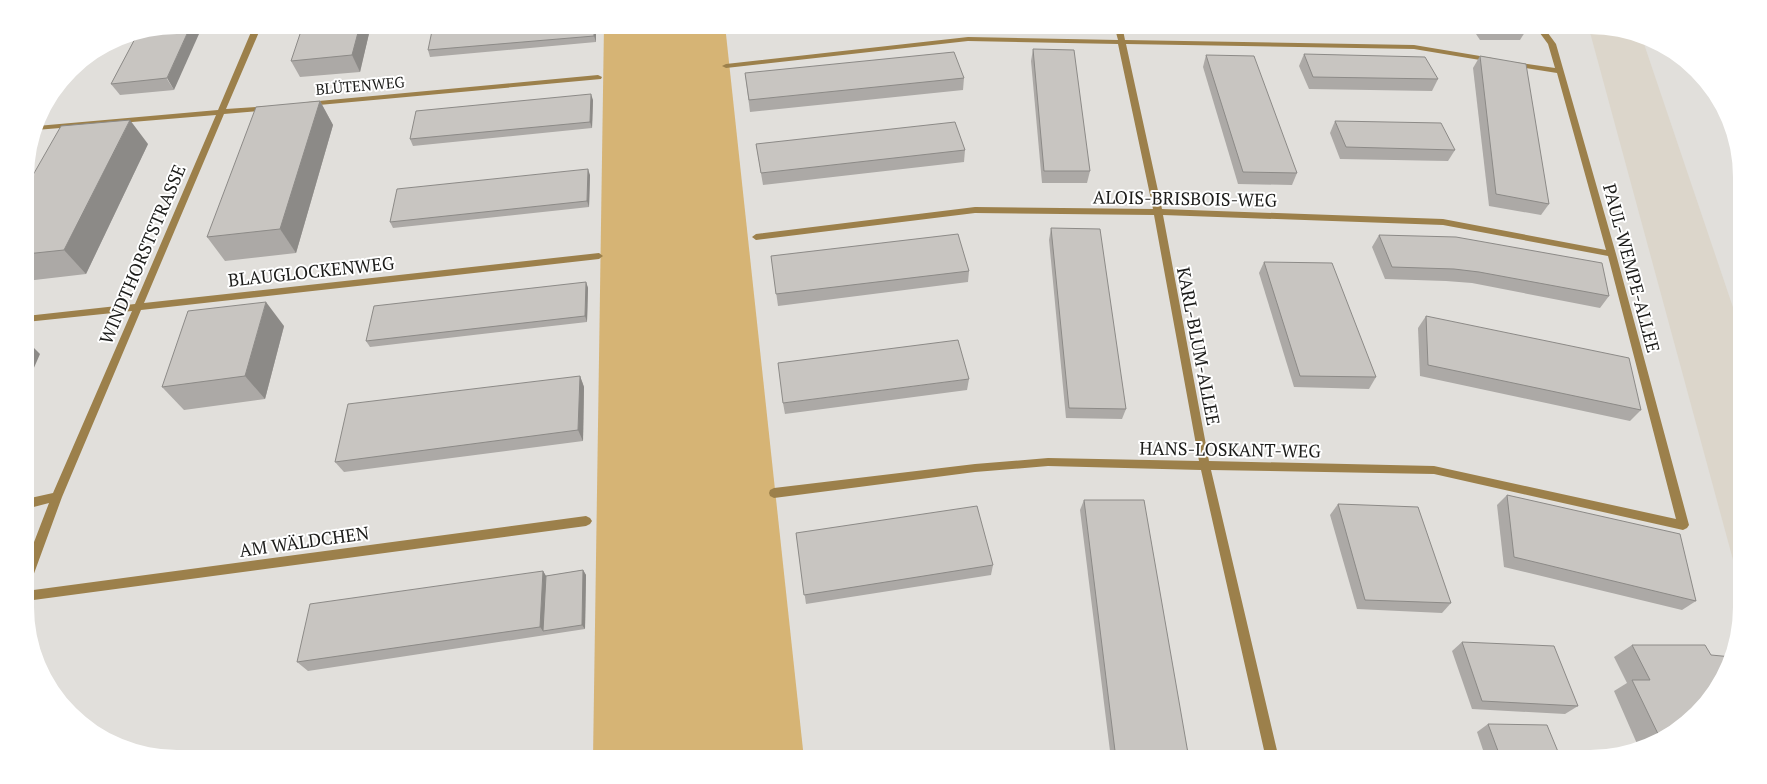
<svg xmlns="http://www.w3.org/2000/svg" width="1767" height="784" viewBox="0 0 1767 784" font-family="'PT Serif',serif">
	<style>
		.built { fill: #dcd6cb }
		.green { fill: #d6b475 }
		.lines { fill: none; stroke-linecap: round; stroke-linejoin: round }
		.street { fill: #9c804b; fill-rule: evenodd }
		.wall { fill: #aca9a6 }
		.shaded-wall { fill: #8c8a87 }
		.building { fill: #c8c5c1; stroke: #8c8a87 }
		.labels { text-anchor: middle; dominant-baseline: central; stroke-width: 4; stroke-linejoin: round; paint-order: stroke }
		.far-street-label { font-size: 15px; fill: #1b1b19; stroke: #fff }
		.street-label { font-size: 18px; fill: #1b1b19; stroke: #fff }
	</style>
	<rect width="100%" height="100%" fill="#e1dfdb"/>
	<path class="built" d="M1588 25 1641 35 1741 331 1742 593Z"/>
	<path class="green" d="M604 25H725L804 759H593Z"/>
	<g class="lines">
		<g class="street">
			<path d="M254 25H262L226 109 269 106 273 108 269 110 224 114 144 303 599 253 603 256 599 259 141 310 62 497 32 579 30 583 26 584V563L49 503 26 509V499L53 493 132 311 26 322V316L135 304 216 115 36 130 37 126 218 110Z"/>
			<path d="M1114 25H1122L1125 40 1414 45 1492 58 1496 60 1492 62 1414 49 1126 44 1162 209 1443 219 1606 250 1557 73 1514 66 1510 64 1514 62 1555 68 1548 44 1534 25H1542L1556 44 1616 254 1689 525 1687 528 1683 530 1434 474 1211 470 1279 759H1266L1201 470 1048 466 975 472 774 498 770 496 769 493 770 490 774 488 975 464 1048 458 1199 461 1154 215 975 213 756 240 752 237 756 234 975 207 1153 209 1118 44 968 41 726 68 722 66 726 64 968 37 1118 40ZM1163 215 1443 225 1608 256 1676 519 1434 466 1209 461Z"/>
			<path d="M598 75 602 77 601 79 308 106 304 104 308 102Z"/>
			<path d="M586 516 590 518 592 521 590 524 586 526 26 601V591Z"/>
		</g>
	</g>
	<g class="wall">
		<path d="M371 25 360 72 300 77 291 61Z"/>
		<path d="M596 25V42L430 57 428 50Z"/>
		<path d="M731 25H786L732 31Z"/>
		<path d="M1470 25H1524L1527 29 1520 40H1480Z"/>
		<path d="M138 33 174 90 120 95 111 84Z"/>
		<path d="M1033 49 1090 171 1087 183H1042L1031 61Z"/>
		<path d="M1304 54 1438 79 1432 91 1309 89 1299 66Z"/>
		<path d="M1206 55 1297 173 1292 185 1238 184 1203 67Z"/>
		<path d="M1480 56 1549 204 1541 215 1489 206 1473 68Z"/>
		<path d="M745 73 964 78 963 90 750 112Z"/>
		<path d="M593 100 592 128 413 146 410 139Z"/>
		<path d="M320 101 333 125 296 253 225 261 207 237Z"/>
		<path d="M1335 121 1455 150 1448 161 1340 159 1330 133Z"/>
		<path d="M148 144 86 274 26 281 25 189Z"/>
		<path d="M756 144 965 150 964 162 763 185Z"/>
		<path d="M590 175 589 207 393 228 390 222Z"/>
		<path d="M1051 228 1126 409 1122 419 1066 418 1049 240Z"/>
		<path d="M1379 235 1609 296 1600 308 1472 283 1446 281 1385 279 1372 247Z"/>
		<path d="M771 256 969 271 968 282 778 306Z"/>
		<path d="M1264 262 1376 377 1369 389 1294 387 1259 273Z"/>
		<path d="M586 282 588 288 587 322 370 347 366 341Z"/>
		<path d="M1426 316 1641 410 1630 421 1420 376 1418 328Z"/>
		<path d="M284 326 265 399 184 410 162 387Z"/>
		<path d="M580 376 584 387 583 441 344 472 335 462Z"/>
		<path d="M969 379 967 390 785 414 783 403Z"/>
		<path d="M1507 495 1696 601 1682 610 1504 567 1497 505Z"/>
		<path d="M1084 500 1189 759H1111L1080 510Z"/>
		<path d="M1338 504 1451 603 1442 613 1357 609 1330 515Z"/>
		<path d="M796 533 993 565 991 575 806 604Z"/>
		<path d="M583 570 586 575 585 629 308 671 297 662 543 571 546 576Z"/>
		<path d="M1462 642 1578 706 1565 714 1472 709 1452 651Z"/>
		<path d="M1632 645 1711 655 1675 733 1638 746 1614 691 1627 683 1614 657Z"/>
		<path d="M1488 724 1561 759H1486L1477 732Z"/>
	</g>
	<g class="shaded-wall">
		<path d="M191 25H203L174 90 167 78Z"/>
		<path d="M360 25H371L360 72 352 55Z"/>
		<path d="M594 25H596V42L594 36Z"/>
		<path d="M591 94 593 100 592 128 590 122Z"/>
		<path d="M320 101 333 125 296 253 280 229Z"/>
		<path d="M130 120 148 144 86 274 64 250Z"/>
		<path d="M588 169 590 175 589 207 587 201Z"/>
		<path d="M586 282 588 288 587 322 585 316Z"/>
		<path d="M266 302 284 326 265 399 245 376Z"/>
		<path d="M26 340 40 354 26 386Z"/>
		<path d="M580 376 584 387 583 441 578 430Z"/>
		<path d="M583 570 586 575 585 629 582 625Z"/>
		<path d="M543 571 549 581 543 631 540 627Z"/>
	</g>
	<g class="building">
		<path d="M177 25H191L167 78 111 84 138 33Z"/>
		<path d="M303 25H360L352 55 291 61Z"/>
		<path d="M450 25H594V36L428 50 433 26Z"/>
		<path d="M1484 25H1524L1527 29 1486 28Z"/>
		<path d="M1033 49 1074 50 1090 171H1044Z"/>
		<path d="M954 52 964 78 749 100 745 73Z"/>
		<path d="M1304 54 1425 57 1438 79 1313 77Z"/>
		<path d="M1206 55 1254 56 1297 173 1243 172Z"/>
		<path d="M1480 56 1526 64 1549 204 1496 194Z"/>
		<path d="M591 94 590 122 410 139 416 111Z"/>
		<path d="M320 101 280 229 207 237 256 107Z"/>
		<path d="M130 120 64 250 26 254 25 189 61 126Z"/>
		<path d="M1335 121 1441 123 1455 150 1346 147Z"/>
		<path d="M955 122 965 150 761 173 756 144Z"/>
		<path d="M588 169 587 201 390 222 397 189Z"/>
		<path d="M1051 228 1100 229 1126 409 1069 408Z"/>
		<path d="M958 234 969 271 776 294 771 256Z"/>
		<path d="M1379 235 1456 237 1602 263 1609 296 1479 272 1454 269 1392 267Z"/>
		<path d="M1264 262 1332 263 1376 377 1300 376Z"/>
		<path d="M586 282 585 316 366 341 374 306Z"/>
		<path d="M266 302 245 376 162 387 188 311Z"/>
		<path d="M1426 316 1629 358 1641 410 1428 365Z"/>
		<path d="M958 340 969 379 783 403 778 363Z"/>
		<path d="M580 376 578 430 335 462 348 404Z"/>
		<path d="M1507 495 1680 534 1696 601 1514 557Z"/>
		<path d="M1084 500H1144L1189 759H1116Z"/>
		<path d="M1338 504 1418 507 1451 603 1365 600Z"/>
		<path d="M977 506 993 565 804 595 796 533Z"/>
		<path d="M583 570 582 625 543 631 546 576Z"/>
		<path d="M543 571 540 627 297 662 310 604Z"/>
		<path d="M1462 642 1554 646 1578 706 1482 701Z"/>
		<path d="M1632 645H1705L1711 655 1732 657 1731 665 1710 700 1675 733 1660 738 1632 680H1650Z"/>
		<path d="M1488 724 1547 725 1561 759H1501Z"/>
	</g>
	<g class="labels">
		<g class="far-street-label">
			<text transform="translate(360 85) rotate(-5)">BLÜTENWEG</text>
		</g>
		<g class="street-label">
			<text transform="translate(1185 198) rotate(1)">ALOIS-BRISBOIS-WEG</text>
			<text transform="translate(142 254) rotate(-67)">WINDTHORSTSTRASSE</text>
			<text transform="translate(1632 268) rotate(75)">PAUL-WEMPE-ALLEE</text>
			<text transform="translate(311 271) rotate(-6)">BLAUGLOCKENWEG</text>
			<text transform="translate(1199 346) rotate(79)">KARL-BLUM-ALLEE</text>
			<text transform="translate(1230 449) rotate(1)">HANS-LOSKANT-WEG</text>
			<text transform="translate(304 541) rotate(-8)">AM WÄLDCHEN</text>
		</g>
	</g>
	<path d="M0 0H1767V784H0ZM177 34H1590A143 143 0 0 1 1733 177V607A143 143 0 0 1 1590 750H177A143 143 0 0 1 34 607V177A143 143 0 0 1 177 34Z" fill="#fff" fill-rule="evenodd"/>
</svg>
